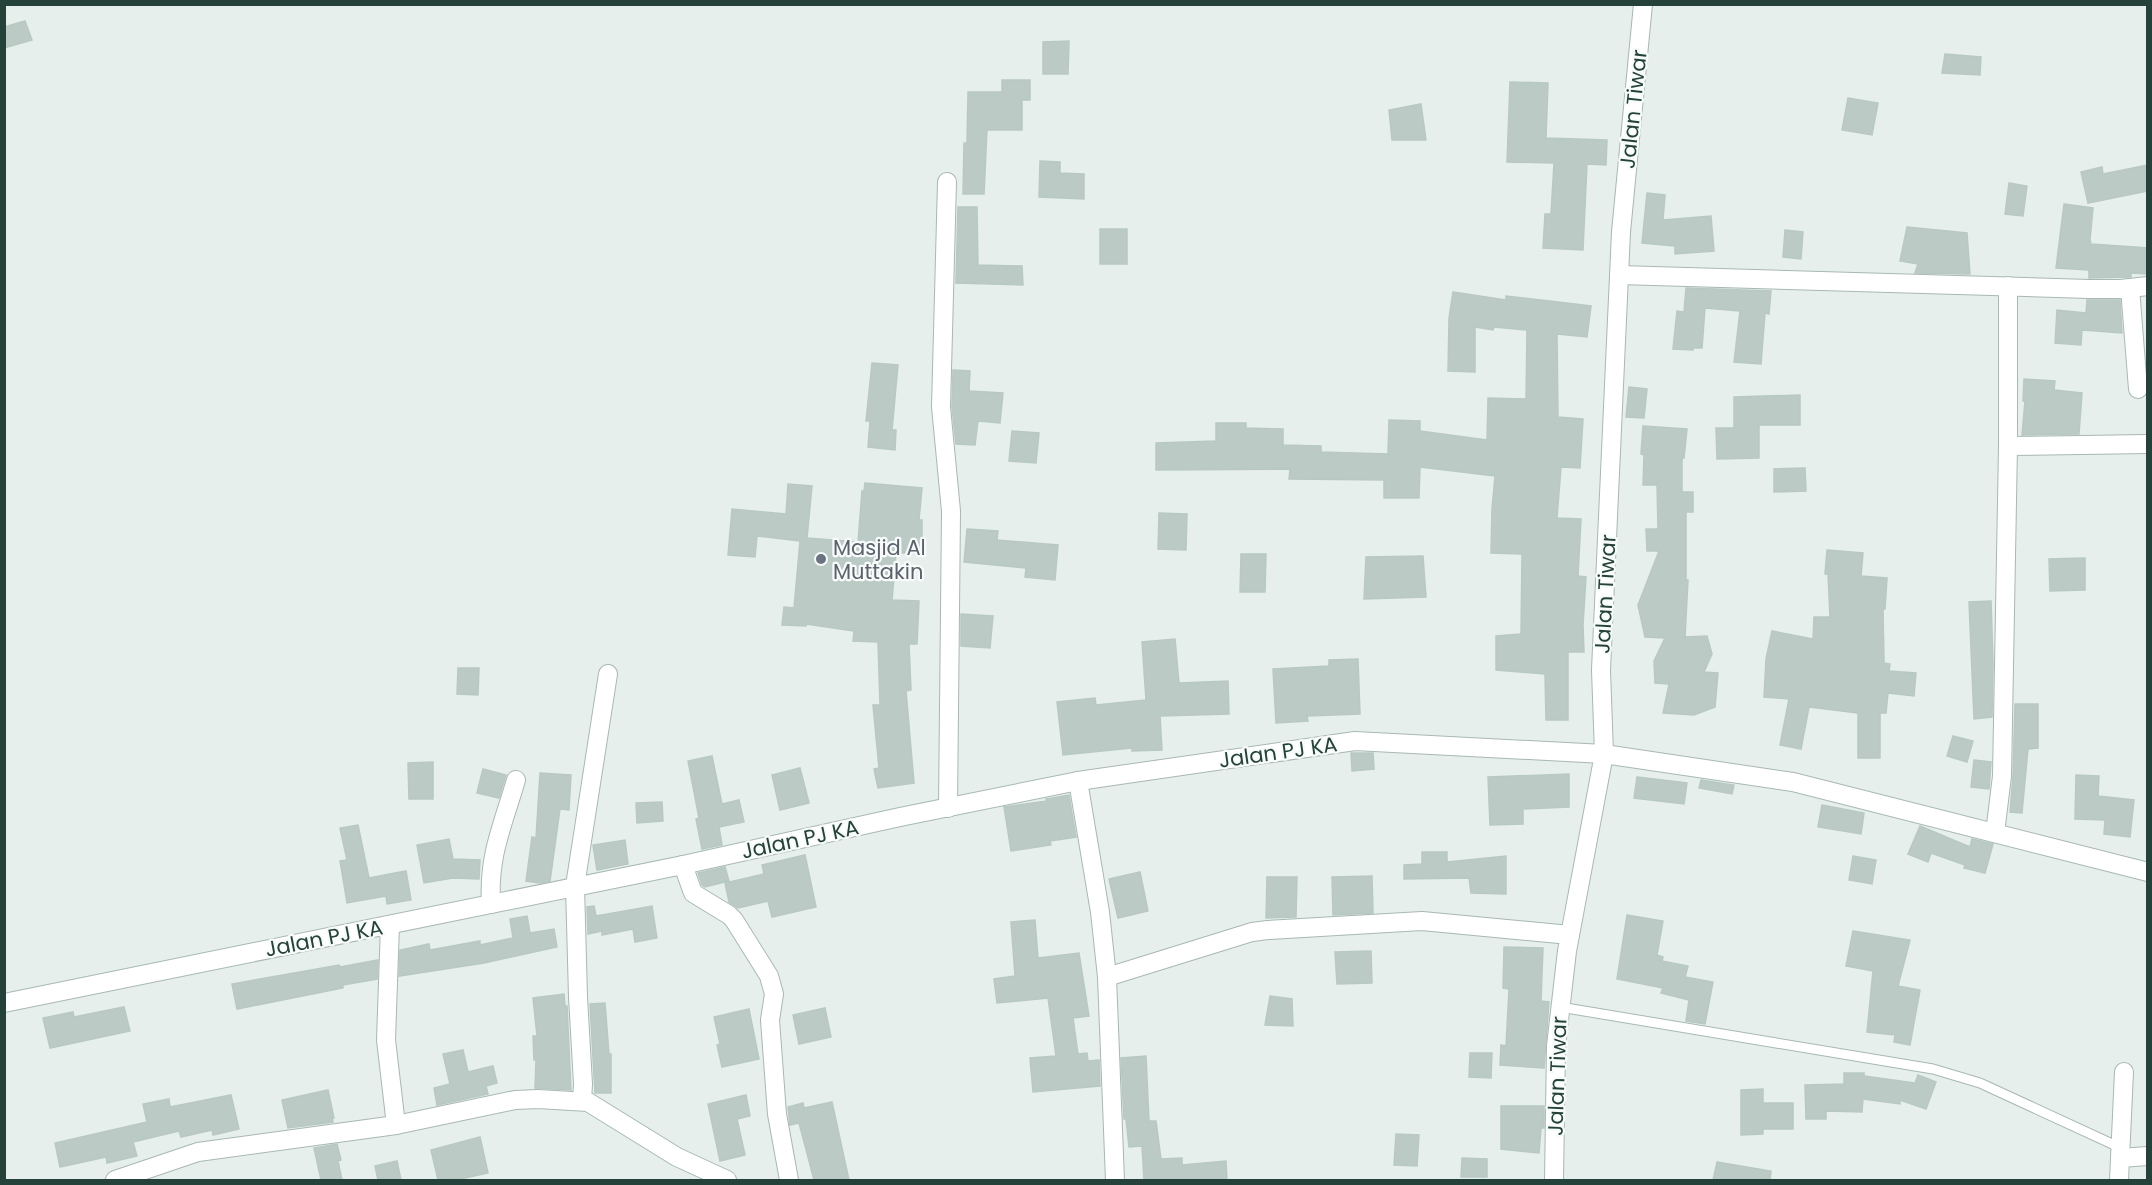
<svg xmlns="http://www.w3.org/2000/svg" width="2152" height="1185" viewBox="0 0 2152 1185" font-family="Poppins,sans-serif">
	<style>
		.building { fill: #bbcac4; stroke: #b8c9c2; stroke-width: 1.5 }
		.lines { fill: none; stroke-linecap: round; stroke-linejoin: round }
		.service-casing { stroke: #a8b8b2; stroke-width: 11 }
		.minor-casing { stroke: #a8b8b2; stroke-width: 20 }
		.service { stroke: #fff; stroke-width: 9 }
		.minor { stroke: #fff; stroke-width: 18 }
		.worship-dot { fill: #6b7280; stroke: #f7fbf9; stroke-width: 2 }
		.labels { text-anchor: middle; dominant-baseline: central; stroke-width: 4.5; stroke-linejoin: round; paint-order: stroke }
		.street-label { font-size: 21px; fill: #24423a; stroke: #f7fbf9 }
		.worship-label { font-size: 21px; fill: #5b616d; stroke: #f7fbf9; text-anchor: start }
	</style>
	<rect width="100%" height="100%" fill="#e6efeb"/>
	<g class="building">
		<path d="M25 21 32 40 4 48V27Z"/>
		<path d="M1069 41 1068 74H1043V42Z"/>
		<path d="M1945 54 1981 57 1980 75 1942 73Z"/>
		<path d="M1002 80H1030V100H1022V130H987L984 194H963L964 143H967L968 92H1002Z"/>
		<path d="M1510 82 1548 83 1546 138 1607 140 1606 165 1587 164 1583 250 1543 248 1545 214H1551L1554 163 1507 162Z"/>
		<path d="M1848 98 1878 103 1872 135 1842 130Z"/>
		<path d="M1421 104 1426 140H1392L1389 110Z"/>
		<path d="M1040 161 1060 162V173L1084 174V199L1039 197Z"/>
		<path d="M2148 165V191L2088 203 2081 172 2102 167 2103 174Z"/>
		<path d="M2009 183 2027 186 2023 216 2005 214Z"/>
		<path d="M1647 193 1665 195 1663 220 1711 216 1714 251 1675 254V246L1642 243Z"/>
		<path d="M2064 204 2093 208 2090 240 2091 244 2148 248V274L2131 273V277L2089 278V270L2056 268Z"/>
		<path d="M958 207H977L978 265 1022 266 1023 285 956 283Z"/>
		<path d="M1907 227 1967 233 1970 274 1915 273 1918 264 1900 261Z"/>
		<rect x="1100" y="229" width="27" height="35"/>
		<path d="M1785 230 1803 232 1801 259 1783 257Z"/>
		<path d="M1686 288 1771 291 1769 314 1765 313 1761 364 1734 362 1740 311 1705 308 1702 348H1693V350L1673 349 1677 311 1684 312Z"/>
		<path d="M1453 292 1506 300V296L1591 306 1587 337 1557 334 1558 417 1583 419 1580 468 1561 467 1557 518 1581 519 1578 576 1586 577 1583 625 1584 652H1568V720H1546L1545 674 1496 670V636L1521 634 1522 554 1491 553 1492 509 1495 476 1420 467 1419 498H1384V480L1289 479 1290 469 1156 470V443L1216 441V423H1246V428L1283 429V445L1321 446V452L1388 454 1389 420 1420 421V431L1487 440 1488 398 1526 399 1527 330 1494 327 1493 330 1475 327V372L1448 371 1449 318Z"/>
		<path d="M2087 300H2120L2122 333 2082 330 2081 345 2055 343 2057 310 2086 313Z"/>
		<path d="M872 363 898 365 892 430H896L895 450 868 447 870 421H866Z"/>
		<path d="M953 370 970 371 969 391 1003 393 1000 423 978 421 975 445 956 444 952 407Z"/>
		<path d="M2024 379 2055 381 2054 390 2082 393 2079 434 2022 435 2025 401H2023Z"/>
		<path d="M1629 387 1647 389 1644 418 1626 417Z"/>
		<path d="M1800 395V425H1759V458L1717 459 1716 428H1734V397Z"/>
		<path d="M1643 426 1687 429 1684 458H1682V492H1693V512H1686V580H1688L1685 637 1707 636 1712 654 1704 672 1718 673 1715 707 1694 715 1663 713 1669 684 1655 683 1654 661 1665 638 1645 637 1638 605 1659 551H1647L1646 529H1658L1657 485H1643L1644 455 1641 454Z"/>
		<path d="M1012 431 1039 433 1036 463 1009 461Z"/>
		<path d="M1805 468 1806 491 1774 492V469Z"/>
		<path d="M865 483 922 488 919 520H922V553H896L892 600 919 601 917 644H909L911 690 906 691 914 783 878 788 874 769 879 768 873 705H880L878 642 853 641 854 631 806 624V626L782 625 784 607 794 608 800 541 757 536 755 557 728 555 732 509 786 514 788 484 812 486 807 538 858 542 862 491H864Z"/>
		<path d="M1159 513 1187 514 1186 550 1158 549Z"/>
		<path d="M967 529 998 531 997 540 1058 545 1055 580 1025 577 1026 568 964 562Z"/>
		<path d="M1827 550 1863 553 1861 576 1887 578 1885 609H1883L1884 663 1890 664 1889 671 1916 673 1914 696 1888 693 1886 713H1880V758H1858V713L1809 707 1801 749 1780 745 1789 699 1764 697 1766 659 1772 631 1813 639 1814 617H1830L1828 574H1825Z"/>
		<path d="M1241 554H1266L1265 592H1240Z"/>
		<path d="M1423 556 1426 597 1364 599 1366 557Z"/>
		<path d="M2085 558V590L2050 591 2049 559Z"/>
		<path d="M1991 601 1993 663 1992 717 1974 719 1969 602Z"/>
		<path d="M961 614 993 616 990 648 961 646Z"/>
		<path d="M1175 639 1179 683 1228 681 1229 714 1160 716 1162 750 1132 751V748L1063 755 1057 702 1095 698 1096 705 1146 700 1142 642Z"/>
		<path d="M1358 659 1360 714 1307 716 1308 721 1276 723 1273 669 1329 666V660Z"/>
		<path d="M458 668H479L478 695 457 694Z"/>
		<path d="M2015 704H2038V748L2028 749 2022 813 2010 812 2013 776Z"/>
		<path d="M1953 736 1973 741 1967 762 1947 756Z"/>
		<path d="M1351 753H1373L1374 769 1352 771Z"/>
		<path d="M712 756 722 804 739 800 744 822 719 827 722 845 702 849 696 819 699 818 688 761Z"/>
		<path d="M1974 760 1991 762 1989 789 1971 787Z"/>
		<path d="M433 762V799H409L408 763Z"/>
		<path d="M800 768 809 803 780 810 772 775Z"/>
		<path d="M483 769 506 775 499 798 477 793Z"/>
		<path d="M540 773 571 775 569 810 560 809 550 881 540 883 526 881 532 837 536 838Z"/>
		<path d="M1569 774V807L1523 809V824L1490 825 1488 777Z"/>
		<path d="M2076 775 2099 776 2098 796 2134 800 2130 837 2104 834 2105 820 2075 819Z"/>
		<path d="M1637 777 1687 783 1684 804 1634 798Z"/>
		<path d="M1701 780 1734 785 1732 794 1699 788Z"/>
		<path d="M1069 795 1076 837 1050 841 1051 845 1011 851 1004 807 1047 801 1046 799Z"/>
		<path d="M662 802 663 821 637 823 636 803Z"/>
		<path d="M1822 805 1864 813 1861 834 1818 827Z"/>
		<path d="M358 825 369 878 406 871 411 900 387 904 386 896 347 903 340 861 347 860 340 828Z"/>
		<path d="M1920 826 1970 847 1972 839 1993 844 1985 873 1964 868 1965 865 1931 853 1928 862 1908 854Z"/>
		<path d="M449 839 453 859 480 860 479 879 453 878 424 883 417 845Z"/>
		<path d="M625 840 628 864 597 870 593 845Z"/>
		<path d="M1422 852H1447V862L1506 856V894L1471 893 1469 878 1404 879V865L1422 864Z"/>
		<path d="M805 855 816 907 772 917 768 901 738 908 729 902 725 883 764 874 762 865Z"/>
		<path d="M1853 856 1876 860 1872 884 1849 880Z"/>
		<path d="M725 867 729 881 705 887 702 885 698 873Z"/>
		<path d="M1140 872 1148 911 1118 918 1109 879Z"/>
		<path d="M1372 876 1373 913 1333 915 1332 877Z"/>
		<path d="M1267 877H1297L1296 917 1266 918Z"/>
		<path d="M594 906 596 916 652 906 657 938 635 942 633 929 602 935V931L588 934 587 907Z"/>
		<path d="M1627 915 1663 921 1657 955 1663 957 1662 961 1688 966 1685 977 1713 982 1705 1024 1686 1021 1689 1000 1661 993 1663 988 1617 979Z"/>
		<path d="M527 916 530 933 554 929 557 947 484 963 399 976 400 950 429 944 430 950 480 941V945L513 938 510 919Z"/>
		<path d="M1035 920 1038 958 1079 953 1089 1016 1073 1018 1078 1054 1087 1053 1088 1061 1099 1060 1100 1086 1033 1092 1030 1058 1056 1056 1048 998 997 1003 994 979 1015 976 1011 922Z"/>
		<path d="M1853 931 1910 940 1898 986 1920 990 1910 1045 1894 1042 1895 1035 1867 1032 1873 971 1846 966Z"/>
		<path d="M1504 947 1543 948 1541 1001 1549 1002 1544 1068 1500 1065 1501 1045 1506 1046 1509 989 1503 988Z"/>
		<path d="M1371 951 1372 983 1337 984 1335 952Z"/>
		<path d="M378 960 377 979 343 985V988L237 1009 232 984 339 965 340 967Z"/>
		<path d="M564 994 565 1006H567L571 1090 535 1088 536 1060H534L533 1036H537L533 998Z"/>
		<path d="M1270 996 1292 999 1293 1026 1265 1025Z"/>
		<path d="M605 1003 609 1054H611V1093H595L590 1004Z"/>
		<path d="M124 1007 130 1031 50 1048 43 1018 73 1012 74 1017Z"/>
		<path d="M825 1008 831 1037 799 1044 793 1015Z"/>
		<path d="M749 1009 759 1059 722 1067 717 1045 720 1044 714 1017Z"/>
		<path d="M463 1050 468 1072 493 1066 497 1083 486 1086 488 1094 437 1105 434 1088 450 1084 443 1054Z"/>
		<path d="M1470 1053H1492L1491 1078 1469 1077Z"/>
		<path d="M1146 1056 1149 1121H1156L1161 1159 1182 1158V1165L1226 1161 1227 1180H1144L1142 1146 1129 1147 1126 1119H1124L1121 1058Z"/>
		<path d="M1844 1073H1864V1076L1915 1083 1918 1075 1936 1082 1926 1109 1900 1100V1104L1863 1099 1862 1112 1826 1111V1119H1806L1805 1085 1844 1084Z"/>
		<path d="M1763 1089V1103H1793V1129H1763V1134L1741 1135V1090Z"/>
		<path d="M328 1090 334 1118H332L333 1122 288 1128 282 1100Z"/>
		<path d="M231 1095 239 1129 213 1135 212 1130 181 1137 179 1131 133 1142 137 1156 107 1163 106 1157 60 1167 55 1143 147 1122 143 1104 169 1099 170 1107Z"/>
		<path d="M746 1095 750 1116 737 1119 745 1155 720 1161 708 1104Z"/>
		<path d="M832 1102 849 1180H814L799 1123 790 1125 788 1107 803 1103 804 1108Z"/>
		<path d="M1501 1106H1544V1128H1541L1539 1153 1501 1149Z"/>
		<path d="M1396 1134 1419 1135 1417 1166 1394 1165Z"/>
		<path d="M480 1137 488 1173 465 1178 438 1180 431 1150Z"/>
		<path d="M337 1144 341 1160 338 1161 342 1180H321L314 1148Z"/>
		<path d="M1462 1158 1487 1159V1177H1461Z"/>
		<path d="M397 1161 401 1180H378L375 1166Z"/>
		<path d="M1717 1162 1771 1171 1770 1180H1713Z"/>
	</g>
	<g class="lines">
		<defs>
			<path id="service" d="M1560 1007 1933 1069 1980 1083 2121 1148"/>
			<g id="minor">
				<path d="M947 182 941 407 951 511 948 808"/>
				<path d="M1619 275 2089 289H2121L2148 286"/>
				<path d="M2130 288 2138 389"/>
				<path d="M2008 446V286"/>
				<path d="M1078 781 1100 912 1107 977 1115 1180"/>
				<path d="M1995 833 2002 776 2008 446 2148 444"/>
				<path d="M683 865 693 893 729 915 734 920 769 976 774 994 770 1020 777 1114 789 1180"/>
				<path d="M491 904C488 855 503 825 516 780"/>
				<path d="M390 925 386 1040 396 1125"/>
				<path d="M1107 977 1252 932 1268 930 1422 921 1570 935"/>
				<path d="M4 1003 683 865 900 817 1078 781 1355 741 1604 754 1793 782 2148 872"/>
				<path d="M582 1101 583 1084 578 997 575 886 608 674"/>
				<path d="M2120 1158 2148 1156"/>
				<path d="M115 1180 198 1152 396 1125 515 1100 538 1099 588 1102 677 1157 727 1180"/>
				<path d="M1554 1180 1556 1046 1567 951 1604 754 1601 670 1621 232 1643 4"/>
				<path d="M2119 1180 2124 1072"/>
			</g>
		</defs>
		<use href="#service" class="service-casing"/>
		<use href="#minor" class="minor-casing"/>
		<use href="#service" class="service"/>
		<use href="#minor" class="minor"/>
	</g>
	<circle class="worship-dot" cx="821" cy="559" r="6"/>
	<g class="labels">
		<g class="street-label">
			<text transform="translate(1633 109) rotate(-84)">Jalan Tiwar</text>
			<text transform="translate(1605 594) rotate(-87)">Jalan Tiwar</text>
			<text transform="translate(1278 752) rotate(-8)">Jalan PJ KA</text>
			<text transform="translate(800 839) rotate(-12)">Jalan PJ KA</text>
			<text transform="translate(324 938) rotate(-11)">Jalan PJ KA</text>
			<text transform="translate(1557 1076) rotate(-88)">Jalan Tiwar</text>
		</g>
		<g class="worship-label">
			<text x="833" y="547">Masjid Al<tspan x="833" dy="24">Muttakin</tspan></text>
		</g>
	</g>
	<rect width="2152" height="1185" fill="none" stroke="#24423a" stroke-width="12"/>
</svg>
